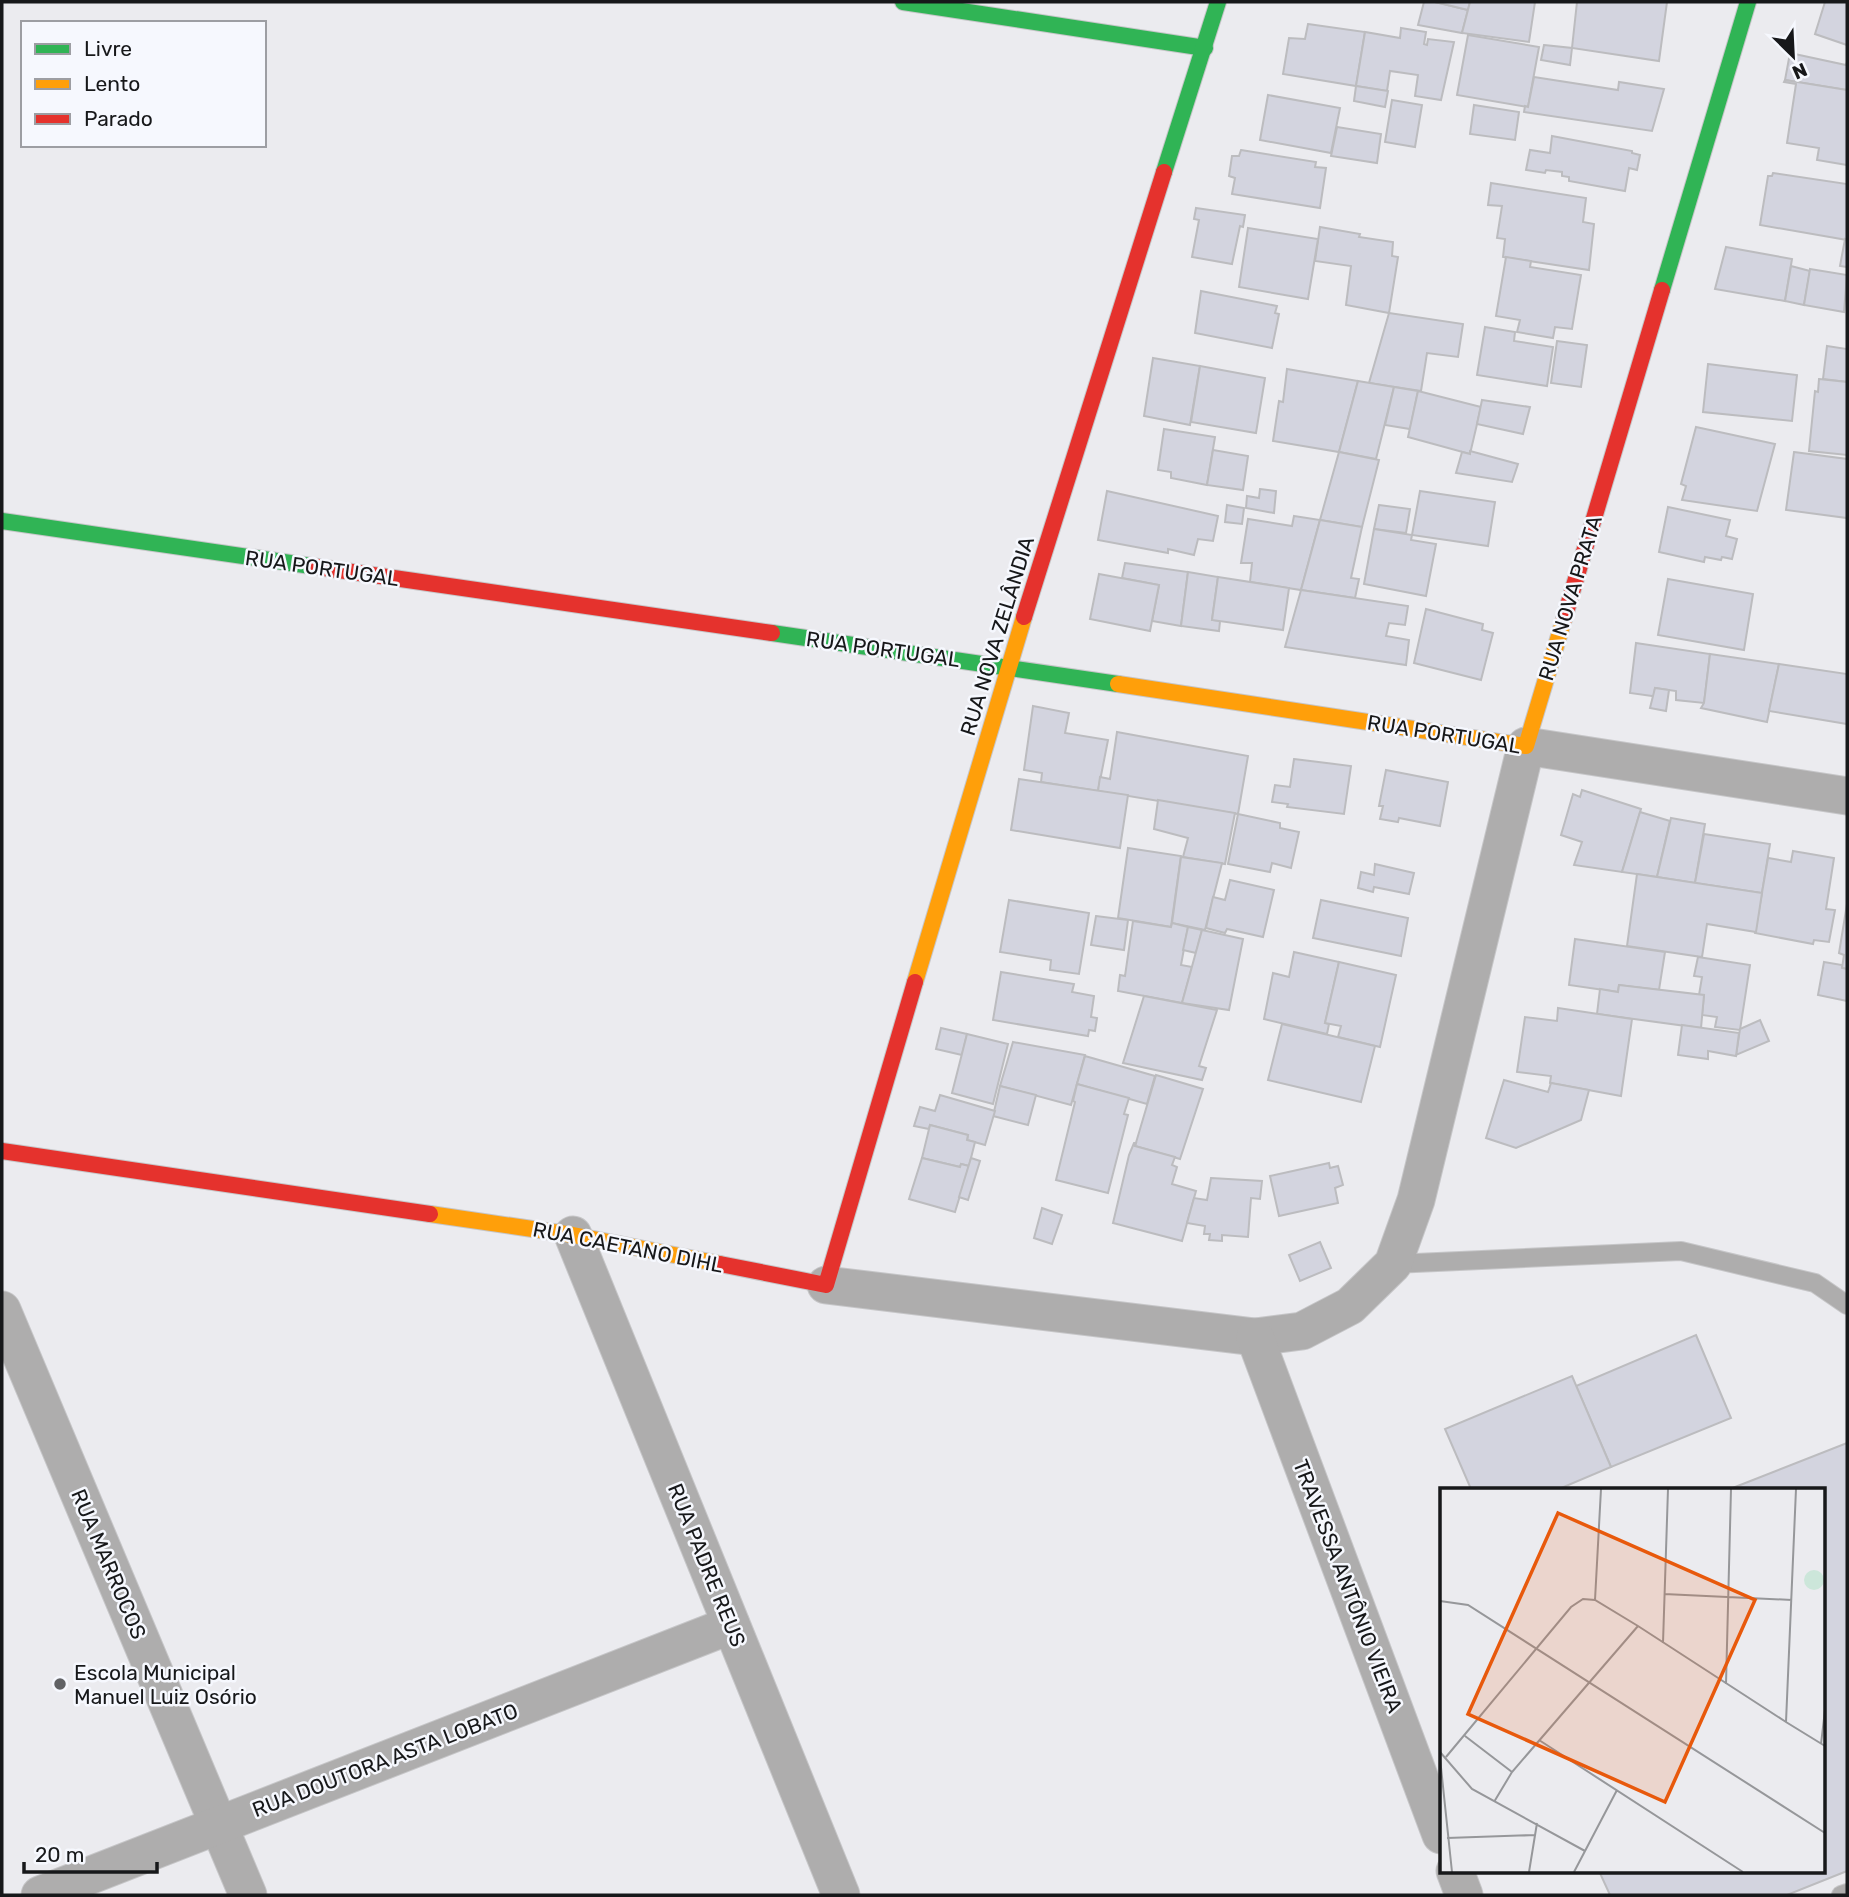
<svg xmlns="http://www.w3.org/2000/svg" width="1849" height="1897" viewBox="0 0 1849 1897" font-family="Rubik,sans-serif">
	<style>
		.building { fill: #d3d4df; stroke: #bcbcbf; stroke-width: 2 }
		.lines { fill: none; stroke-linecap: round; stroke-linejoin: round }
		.lane-casing { stroke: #c6c6c8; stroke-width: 20 }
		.street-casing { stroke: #c6c6c8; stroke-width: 39 }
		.fast-casing { stroke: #c6c6c8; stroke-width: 18 }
		.slow-casing { stroke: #c6c6c8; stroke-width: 18 }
		.jam-casing { stroke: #c6c6c8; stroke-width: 18 }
		.lane { stroke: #aeadad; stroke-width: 18 }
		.street { stroke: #aeadad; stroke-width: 37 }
		.fast { stroke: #30b455; stroke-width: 16 }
		.slow { stroke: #ff9f0a; stroke-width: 16 }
		.jam { stroke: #e5322d; stroke-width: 16 }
		.poi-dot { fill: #616265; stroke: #f6f8fe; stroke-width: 2.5 }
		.labels { text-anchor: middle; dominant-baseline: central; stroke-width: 5; stroke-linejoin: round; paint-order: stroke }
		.street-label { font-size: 21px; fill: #17181a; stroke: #f6f8fe }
		.poi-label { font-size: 21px; fill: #17181a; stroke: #f6f8fe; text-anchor: start }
		.inset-road { fill: none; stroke: #96979a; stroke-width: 2 }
		.view { fill: #e8590c; fill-opacity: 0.15; stroke: #e8590c; stroke-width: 3.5 }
		.inset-edge { fill: none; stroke: #17181a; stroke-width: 3.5 }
	</style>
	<rect width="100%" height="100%" fill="#ebebef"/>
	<g class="building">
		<path d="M1424 2H1435L1468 10 1462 33 1418 25Z"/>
		<path d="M1435 2H1470L1468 10Z"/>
		<path d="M1470 2H1535L1529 42 1462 33Z"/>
		<path d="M1577 2H1667L1659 61 1572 48Z"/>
		<path d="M1825 2H1847V45L1815 34Z"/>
		<path d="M1308 24 1365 32 1356 86 1283 74 1289 38 1305 39Z"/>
		<path d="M1401 28 1426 32 1424 44 1427 45 1428 39 1454 42 1441 100 1415 96 1418 75 1390 71 1387 91 1356 86 1365 32 1400 38Z"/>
		<path d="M1468 35 1539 47 1528 107 1457 95Z"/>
		<path d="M1544 45 1572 48 1570 65 1541 60Z"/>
		<path d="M1790 53 1846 65 1847 62V90L1785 80Z"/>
		<path d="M1534 77 1618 90 1619 82 1664 89 1652 131 1524 112 1525 106 1528 107Z"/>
		<path d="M1785 80 1847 90V165L1817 160 1819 148 1787 143 1796 84 1784 82Z"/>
		<path d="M1356 86 1388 91 1385 107 1354 101Z"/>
		<path d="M1268 95 1340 108 1331 153 1260 140Z"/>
		<path d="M1392 100 1422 105 1415 147 1385 142Z"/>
		<path d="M1474 105 1519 112 1515 140 1470 134Z"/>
		<path d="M1337 127 1381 134 1377 163 1331 156Z"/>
		<path d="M1552 136 1632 151V153L1640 155 1637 170 1629 168 1625 191 1569 181V177L1562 176V172L1546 170 1545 173 1526 170 1530 150 1550 153Z"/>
		<path d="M1241 150 1316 162 1315 167 1326 168 1320 208 1232 194 1235 178 1229 176 1232 156H1239Z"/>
		<path d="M1773 173 1847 184V240L1760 225 1768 176H1772Z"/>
		<path d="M1491 183 1586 198 1583 222 1594 224 1589 270 1503 257 1505 239 1497 238 1502 206 1488 205Z"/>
		<path d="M1196 208 1245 215 1243 227 1240 226 1232 264 1192 257 1199 220 1194 219Z"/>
		<path d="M1320 227 1360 234 1359 237 1393 242 1392 256 1398 257 1389 313 1346 305 1351 266 1315 261Z"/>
		<path d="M1248 228 1318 239 1308 299 1239 287Z"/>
		<path d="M1845 239 1847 240V267L1840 266Z"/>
		<path d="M1726 247 1792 259 1785 301 1715 289Z"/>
		<path d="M1506 257 1531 261 1530 267 1581 275 1572 329 1555 327 1553 338 1517 332 1520 320 1496 316Z"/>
		<path d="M1791 266 1810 271 1804 305 1785 301Z"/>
		<path d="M1810 269 1847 275 1844 312 1804 305Z"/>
		<path d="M1201 291 1277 306 1275 313 1279 314 1272 348 1195 333Z"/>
		<path d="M1389 313 1463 324 1458 357 1427 353 1421 391 1369 383Z"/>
		<path d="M1485 327 1515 332 1514 341 1553 347 1547 386 1477 375Z"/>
		<path d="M1557 341 1587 345 1581 387 1551 383Z"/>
		<path d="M1827 346 1847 349V382L1823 379Z"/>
		<path d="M1153 358 1200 366 1190 425 1144 416Z"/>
		<path d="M1708 364 1797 375 1792 421 1703 412Z"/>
		<path d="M1200 366 1265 378 1256 433 1191 422Z"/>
		<path d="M1287 369 1358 381 1339 452 1273 441 1279 401 1283 402Z"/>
		<path d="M1819 379 1847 382V455L1809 451 1815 391 1818 392Z"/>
		<path d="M1358 381 1394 387 1376 459 1339 452Z"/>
		<path d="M1394 387 1418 391 1410 429 1385 425Z"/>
		<path d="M1418 391 1481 407 1470 454 1408 437Z"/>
		<path d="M1482 400 1530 407 1523 434 1477 424Z"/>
		<path d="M1696 427 1775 444 1757 511 1682 500 1686 486 1681 484Z"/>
		<path d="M1164 429 1215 437 1207 485 1171 478V472L1158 470Z"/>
		<path d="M1213 450 1248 456 1243 490 1207 485Z"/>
		<path d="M1470 451 1518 464 1512 482 1456 473 1462 452 1470 454Z"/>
		<path d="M1339 452 1379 460 1362 527 1320 520Z"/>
		<path d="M1794 452 1847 459V518L1786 510Z"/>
		<path d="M1260 489 1276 491 1274 513 1246 508 1247 496 1259 498Z"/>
		<path d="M1107 491 1218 516 1213 541 1198 539 1194 555 1168 549V553L1098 540Z"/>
		<path d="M1420 491 1495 502 1488 546 1412 535Z"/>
		<path d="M1227 505 1244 508 1242 524 1225 522Z"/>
		<path d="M1379 505 1410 509 1406 533 1374 529Z"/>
		<path d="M1668 507 1730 520 1726 536 1737 539 1732 559 1722 557 1721 560 1705 557 1704 562 1659 552Z"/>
		<path d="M1294 516 1320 520 1301 590 1250 582 1252 563H1241L1248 519 1292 526Z"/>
		<path d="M1320 520 1362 527 1351 578 1359 579 1355 598 1301 590Z"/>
		<path d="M1374 529 1412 535 1411 540 1436 544 1426 596 1364 584Z"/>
		<path d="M1125 563 1188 572 1181 626 1152 621 1159 585 1122 578Z"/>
		<path d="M1188 572 1218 577 1212 620 1220 621 1219 631 1181 626Z"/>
		<path d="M1099 574 1159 585 1150 631 1090 619Z"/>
		<path d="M1218 577 1289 588 1283 630 1212 620Z"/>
		<path d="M1668 579 1753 594 1744 650 1658 635Z"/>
		<path d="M1301 590 1408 606 1405 625 1389 623 1386 636 1409 640 1406 665 1285 647Z"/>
		<path d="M1426 609 1483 624 1482 630 1493 633 1481 680 1414 663Z"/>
		<path d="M1636 643 1710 654 1704 703 1676 700V691L1655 688 1654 696H1652L1630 693Z"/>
		<path d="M1710 654 1779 664 1767 722 1701 708 1704 703Z"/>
		<path d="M1779 664 1847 674V724L1769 711Z"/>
		<path d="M1655 688 1669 690 1666 711 1650 708Z"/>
		<path d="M1033 706 1069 713 1065 733 1108 740 1098 791 1041 782 1042 773 1024 770Z"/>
		<path d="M1117 732 1248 756 1238 814 1098 791 1100 777 1110 779Z"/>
		<path d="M1294 759 1351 766 1344 814 1287 807 1288 804 1272 802 1275 785 1290 787Z"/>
		<path d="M1386 770 1448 782 1440 826 1399 818 1398 822 1380 819 1383 806H1379Z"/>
		<path d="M1019 779 1128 795 1120 848 1011 830Z"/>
		<path d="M1582 790 1641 809 1622 872 1574 865 1582 842 1561 835 1573 794 1580 797Z"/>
		<path d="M1158 800 1235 813 1225 864 1183 857 1188 838 1154 829Z"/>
		<path d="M1640 812 1670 821 1657 877 1622 872Z"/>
		<path d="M1238 814 1280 823V828L1299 832 1291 868 1272 863 1270 872 1228 864Z"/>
		<path d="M1671 818 1705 824 1695 883 1657 877Z"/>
		<path d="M1704 834 1770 844 1762 893 1695 883Z"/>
		<path d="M1128 848 1181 856 1171 927 1118 918Z"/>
		<path d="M1793 851 1834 858 1826 909 1835 910 1829 942 1814 940 1813 944 1755 933 1768 858 1791 862Z"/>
		<path d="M1181 857 1222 863 1205 930 1172 923Z"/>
		<path d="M1375 864 1414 873 1409 894 1374 887 1373 892 1358 888 1361 872 1374 875Z"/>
		<path d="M1637 874 1762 893 1756 932 1707 924 1702 957 1627 946Z"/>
		<path d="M1230 880 1274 890 1263 937 1227 929 1225 933 1206 928 1213 897 1225 900Z"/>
		<path d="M1009 900 1089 913 1079 974 1050 970 1051 960 1000 952Z"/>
		<path d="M1321 900 1408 918 1401 956 1313 938Z"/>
		<path d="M1847 904V969L1842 968 1844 955 1839 953Z"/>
		<path d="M1096 916 1128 920 1124 950 1091 945Z"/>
		<path d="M1133 921 1171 927 1172 923 1188 927 1181 965 1192 967 1182 1003 1118 991 1120 975 1125 976Z"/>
		<path d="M1188 927 1202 930 1196 953 1183 950Z"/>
		<path d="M1202 930 1243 939 1229 1010 1182 1003Z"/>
		<path d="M1575 939 1665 952 1659 990 1619 985 1618 992 1569 985Z"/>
		<path d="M1294 952 1339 962 1325 1023 1329 1024 1327 1034 1264 1019 1273 973 1289 977Z"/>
		<path d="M1698 957 1750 965 1740 1030 1715 1027 1717 1017 1702 1015 1704 995H1699L1702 977 1694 976Z"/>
		<path d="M1339 962 1396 975 1380 1047 1338 1037 1341 1026 1325 1023Z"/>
		<path d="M1824 962 1842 965V968L1847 969V1001L1818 995Z"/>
		<path d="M1001 972 1074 984 1072 992 1094 996 1091 1017 1097 1018 1095 1031 1089 1030 1088 1036 993 1020Z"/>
		<path d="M1619 985 1704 995 1701 1028 1597 1014 1600 989 1618 992Z"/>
		<path d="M1144 996 1217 1010 1199 1066 1206 1068 1202 1080 1123 1063Z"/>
		<path d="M1558 1008 1632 1019 1621 1096 1550 1083 1551 1076 1517 1072 1525 1017 1557 1021Z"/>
		<path d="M1760 1020 1769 1041 1736 1055 1740 1029Z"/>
		<path d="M1282 1024 1375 1046 1361 1102 1268 1080Z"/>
		<path d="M1682 1025 1739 1033 1736 1056 1708 1051V1059L1678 1055Z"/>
		<path d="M941 1028 967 1034 962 1055 936 1049Z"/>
		<path d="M967 1034 1008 1044 993 1104 952 1093Z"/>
		<path d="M1013 1042 1085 1055 1071 1105 1000 1086Z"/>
		<path d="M1085 1056 1155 1076 1147 1104 1077 1084Z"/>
		<path d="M1156 1075 1203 1089 1180 1159 1135 1146Z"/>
		<path d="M1504 1080 1548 1092 1551 1083 1589 1090 1581 1120 1516 1148 1486 1138Z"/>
		<path d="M1077 1084 1129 1098 1124 1114 1128 1115 1108 1193 1056 1180 1075 1102 1073 1101Z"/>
		<path d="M1000 1086 1036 1095 1028 1125 993 1116Z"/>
		<path d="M940 1095 995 1111 985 1145 967 1140 968 1135 930 1125 929 1129 914 1126 920 1107 935 1111Z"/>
		<path d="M930 1125 968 1135 967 1140 975 1142 969 1166 961 1164 960 1167 922 1158Z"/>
		<path d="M1134 1143H1136L1135 1146 1175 1157 1172 1165 1177 1167 1172 1184 1196 1191 1182 1241 1113 1223 1129 1155Z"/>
		<path d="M922 1158 960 1167 961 1164 969 1166 955 1212 909 1199Z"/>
		<path d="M971 1158 980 1161 968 1200 959 1197Z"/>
		<path d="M1329 1163 1330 1168 1338 1166 1343 1185 1335 1188 1338 1203 1279 1216 1270 1176Z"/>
		<path d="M1211 1178 1262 1181 1260 1199 1251 1198 1248 1237 1222 1235V1241L1209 1240 1210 1234H1204L1205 1226 1187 1223 1194 1198 1207 1200Z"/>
		<path d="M1042 1208 1062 1215 1052 1244 1034 1238Z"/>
		<path d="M1320 1242 1331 1268 1300 1281 1289 1255Z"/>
		<path d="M1696 1335 1731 1418 1611 1467 1576 1386Z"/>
		<path d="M1572 1376 1611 1467 1559 1489H1471L1445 1429Z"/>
		<path d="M1847 1443V1871L1787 1895H1610L1599 1871H1823V1489H1730Z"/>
	</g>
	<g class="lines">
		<defs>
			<g id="lane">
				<path d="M1393 1264 1681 1251 1815 1283 1847 1305"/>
				<path d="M1841 1895 1847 1893"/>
			</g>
			<g id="street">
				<path d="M573 1235 841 1895"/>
				<path d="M826 1285 1255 1337 1302 1331 1350 1306 1393 1264 1416 1200 1526 746 1847 796"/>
				<path d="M2 1310 248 1895"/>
				<path d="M1255 1337 1441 1835"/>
				<path d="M1455 1871 1464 1895"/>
				<path d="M40 1895 731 1625"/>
			</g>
			<g id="fast">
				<path d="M903 2 1205 48"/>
				<path d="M1164 172 1218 2"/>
				<path d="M1662 290 1748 2"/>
				<path d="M2 521 311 566"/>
				<path d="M772 633 1118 684"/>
			</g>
			<g id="slow">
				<path d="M1118 684 1526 746 1564 619"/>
				<path d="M915 982 1024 617"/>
				<path d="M430 1214 573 1235 720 1264"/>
			</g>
			<g id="jam">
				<path d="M311 566 772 633"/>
				<path d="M1024 617 1164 172"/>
				<path d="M1564 619 1662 290"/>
				<path d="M2 1151 430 1214"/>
				<path d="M720 1264 826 1285 915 982"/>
			</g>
		</defs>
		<use href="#lane" class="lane-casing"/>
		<use href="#street" class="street-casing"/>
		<use href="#fast" class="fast-casing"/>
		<use href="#slow" class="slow-casing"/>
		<use href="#jam" class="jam-casing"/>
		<use href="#lane" class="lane"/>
		<use href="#street" class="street"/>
		<use href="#fast" class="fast"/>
		<use href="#slow" class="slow"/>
		<use href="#jam" class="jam"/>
	</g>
	<circle class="poi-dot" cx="60" cy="1684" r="7"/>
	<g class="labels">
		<g class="street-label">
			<text transform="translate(322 568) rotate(8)">RUA PORTUGAL</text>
			<text transform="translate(1570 598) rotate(-73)">RUA NOVA PRATA</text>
			<text transform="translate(997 636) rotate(-73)">RUA NOVA ZELÂNDIA</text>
			<text transform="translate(883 649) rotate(8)">RUA PORTUGAL</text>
			<text transform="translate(1444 734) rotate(9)">RUA PORTUGAL</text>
			<text transform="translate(628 1247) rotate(11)">RUA CAETANO DIHL</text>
			<text transform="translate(109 1564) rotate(67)">RUA MARROCOS</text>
			<text transform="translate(707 1565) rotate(68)">RUA PADRE REUS</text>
			<text transform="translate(1348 1586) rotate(69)">TRAVESSA ANTÔNIO VIEIRA</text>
			<text transform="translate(385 1760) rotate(-21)">RUA DOUTORA ASTA LOBATO</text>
		</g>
		<g class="poi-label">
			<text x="74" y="1672">Escola Municipal<tspan x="74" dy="24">Manuel Luiz Osório</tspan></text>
		</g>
	</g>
	<g transform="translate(1440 1488)">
		<rect width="385" height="385" fill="#ebebef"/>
		<path d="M364 92a10 10 0 1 1 20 0a10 10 0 1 1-20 0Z" fill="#cce6da"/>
		<path class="inset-road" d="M356 1 346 234 385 258M224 106 352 112M155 112 161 1M0 113 28 117 385 345M223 155 228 1M0 185V211M286 196 291 1M25 248 72 284M99 252 303 384M381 256 385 222M0 264 32 301 145 363M6 269 131 119 143 111 155 112 198 138 346 234M0 270 12 384M54 314 72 284 198 138M7 350 95 347M89 384 97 335M134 384 177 302"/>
		<path class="view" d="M118 25 315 112 225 314 28 226Z"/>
		<rect width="385" height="385" class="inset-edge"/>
	</g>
	<rect width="1849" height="1897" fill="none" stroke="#17181a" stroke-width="7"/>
	<rect x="21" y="21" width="245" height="126" fill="#f6f8fe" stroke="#9d9ea3" stroke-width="2"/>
	<rect x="35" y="44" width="35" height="10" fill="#30b455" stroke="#9d9ea3" stroke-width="2"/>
	<text x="84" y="56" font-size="21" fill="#17181a">Livre</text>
	<rect x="35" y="79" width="35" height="10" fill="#ff9f0a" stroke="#9d9ea3" stroke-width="2"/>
	<text x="84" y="91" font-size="21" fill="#17181a">Lento</text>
	<rect x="35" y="114" width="35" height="10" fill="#e5322d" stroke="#9d9ea3" stroke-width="2"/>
	<text x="84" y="126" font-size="21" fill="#17181a">Parado</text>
	<g transform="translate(1793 56) rotate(156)" stroke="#f6f8fe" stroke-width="5" paint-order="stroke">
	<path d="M0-5L12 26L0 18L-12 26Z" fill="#17181a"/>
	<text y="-10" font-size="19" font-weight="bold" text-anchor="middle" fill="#17181a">N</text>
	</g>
	<path d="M24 1862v10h133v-10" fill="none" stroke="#17181a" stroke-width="3.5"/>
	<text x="35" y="1862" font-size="21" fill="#17181a" stroke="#f6f8fe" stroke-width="5" paint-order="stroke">20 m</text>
</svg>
